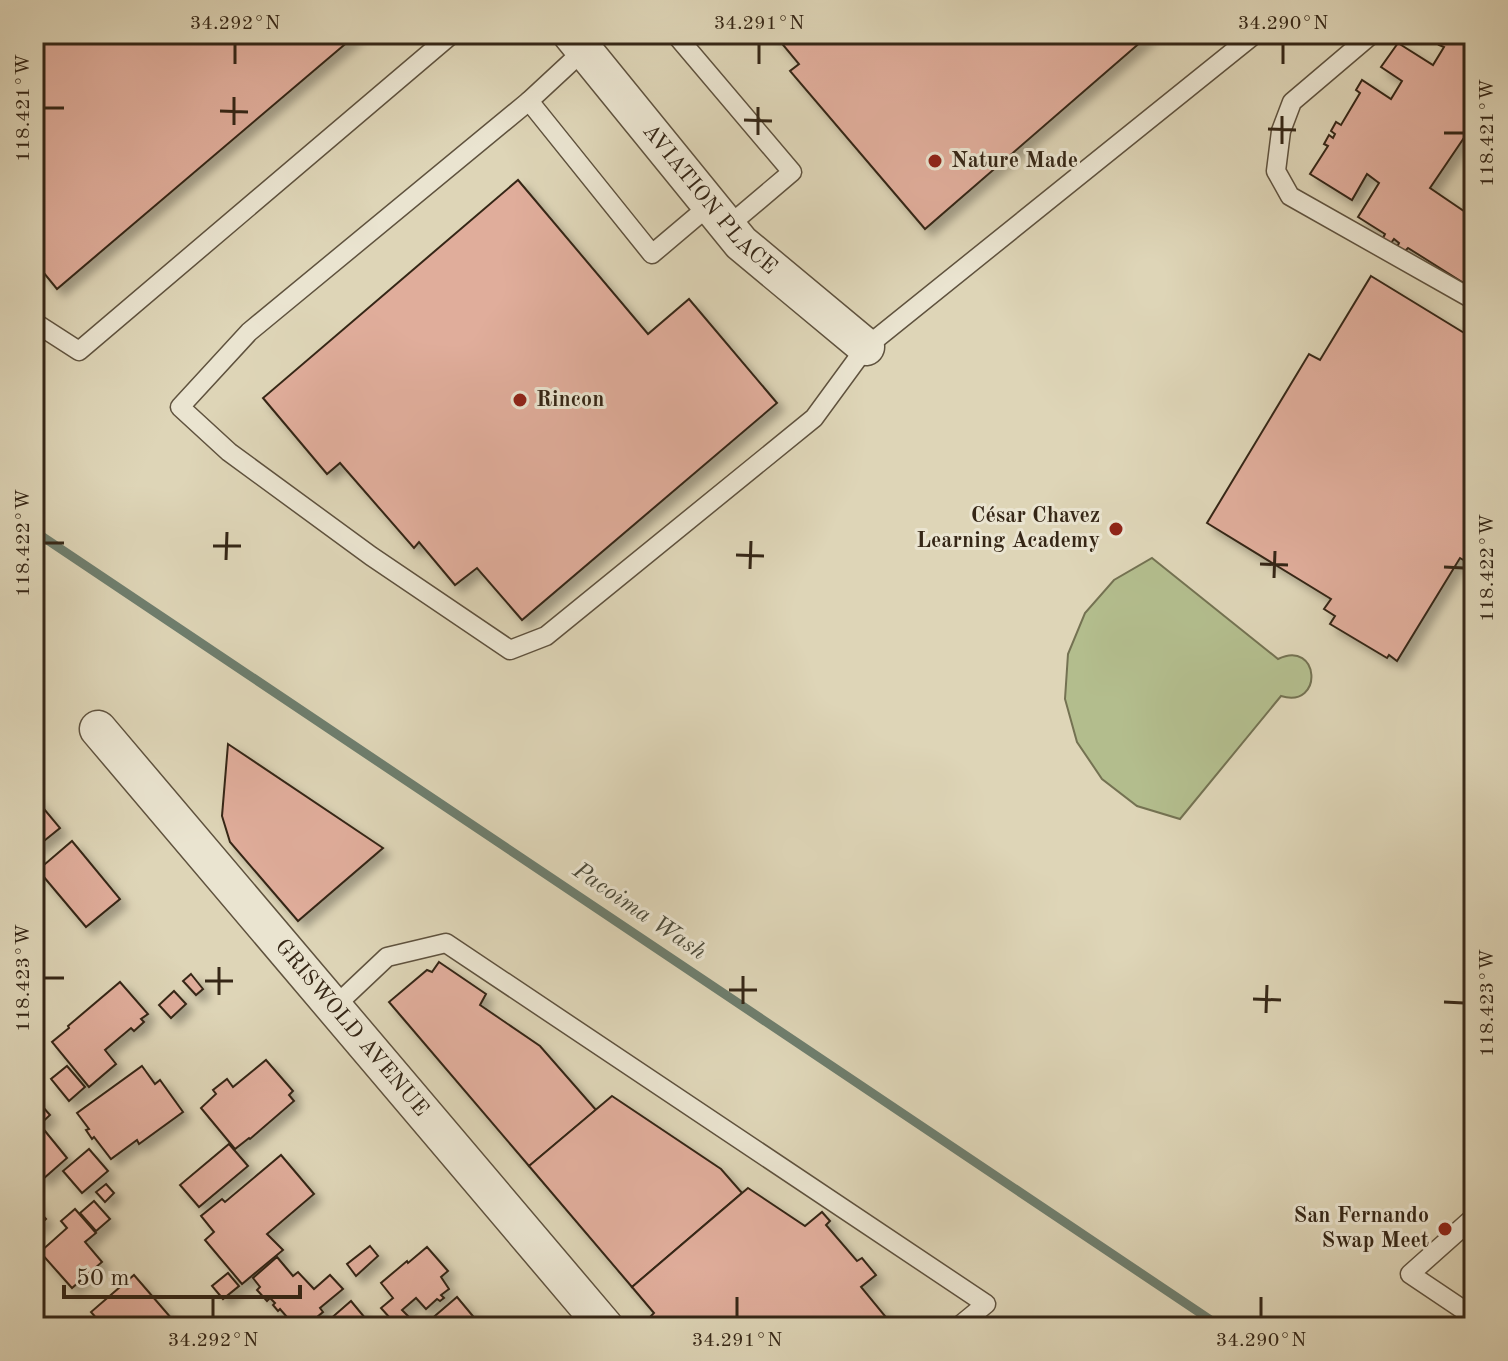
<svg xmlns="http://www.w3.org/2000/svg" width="1508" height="1361" viewBox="0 0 1508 1361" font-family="'Old Standard TT',serif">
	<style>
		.green { fill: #b3bd8d; stroke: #747252; stroke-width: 2 }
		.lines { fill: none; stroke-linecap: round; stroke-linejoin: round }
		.stream { stroke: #6e7e6e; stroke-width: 9 }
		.building { fill: #e0ad9b; stroke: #352616; stroke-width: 2; filter: url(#shadow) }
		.service-casing { stroke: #5f523e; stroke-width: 21 }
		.minor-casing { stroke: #5f523e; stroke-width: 39 }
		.service { stroke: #eae4d0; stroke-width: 18 }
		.minor { stroke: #eae4d0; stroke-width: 36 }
		.ticks { fill: none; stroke: #352616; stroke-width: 3 }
		.poi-dot { fill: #8f2418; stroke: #eae4d0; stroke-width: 3 }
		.labels { text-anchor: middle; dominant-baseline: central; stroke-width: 6; stroke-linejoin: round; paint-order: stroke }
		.poi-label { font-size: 22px; font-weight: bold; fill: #352616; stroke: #eae4d0; text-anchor: start }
		.street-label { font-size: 22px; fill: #352616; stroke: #eae4d0 }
		.water-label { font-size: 24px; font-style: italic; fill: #4d4b3a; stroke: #eae4d0 }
		.neatline { fill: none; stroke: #352616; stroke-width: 3 }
		.ticks-label { font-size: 20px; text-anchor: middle; fill: #352616 }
	</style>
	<defs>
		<filter id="shadow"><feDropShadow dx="7" dy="7" stdDeviation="4" flood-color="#0004"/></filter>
	</defs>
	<rect width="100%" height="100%" fill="#ded5b7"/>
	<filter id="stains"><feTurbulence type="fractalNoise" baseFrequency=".0025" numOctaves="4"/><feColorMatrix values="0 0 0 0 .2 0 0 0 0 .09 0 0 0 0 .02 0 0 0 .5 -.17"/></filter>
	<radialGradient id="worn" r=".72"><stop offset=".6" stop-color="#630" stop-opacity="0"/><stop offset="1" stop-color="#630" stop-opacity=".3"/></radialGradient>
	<path class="green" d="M1152 558 1278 659C1320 639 1324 709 1281 696L1180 819 1137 806 1102 779 1077 742 1065 699 1068 654 1085 613 1114 580Z"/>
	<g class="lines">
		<path class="stream" d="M34 531 1221 1327"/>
	</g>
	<g class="building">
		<path d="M34 34H357L57 289 34 261Z"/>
		<path d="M774 34H1150L925 229 790 71 799 64Z"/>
		<path d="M1449 34H1474V123L1430 188 1474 218V295L1468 290 1470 287 1408 248 1405 251 1397 247 1399 243 1394 239 1391 243 1383 238 1385 234 1358 217 1379 183 1367 174 1352 200 1310 174 1328 146 1324 144 1329 135 1333 138 1335 134 1331 131 1336 122 1341 125 1360 93 1356 90 1362 80 1391 99 1402 81 1381 67 1398 43 1433 65 1444 47 1439 45 1444 36 1449 39 1451 35Z"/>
		<path d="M518 180 648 334 689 299 777 403 522 620 477 568 455 585 419 542 414 548 340 463 327 474 263 398Z"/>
		<path d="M1371 276 1474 339V563L1472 565 1460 558 1397 661 1389 655 1387 658 1330 624 1335 616 1324 609 1331 599 1207 523 1309 354 1320 360Z"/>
		<path d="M228 744 383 848 298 921 230 842 222 816Z"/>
		<path d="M34 797 60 828 34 849Z"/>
		<path d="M72 841 120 899 86 927 38 870Z"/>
		<path d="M439 962 486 994 480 1005 540 1046 596 1110 529 1166 389 1002 427 970 432 972Z"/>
		<path d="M191 974 203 989 196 995 183 981Z"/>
		<path d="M120 982 148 1014 141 1019 144 1022 134 1031 131 1028 105 1050 116 1064 89 1087 52 1042 69 1028 68 1026Z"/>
		<path d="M174 991 186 1004 171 1018 159 1005Z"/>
		<path d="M266 1060 293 1091 289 1095 294 1101 250 1139 249 1138 235 1149 201 1108 216 1094 213 1090 227 1079 233 1087Z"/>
		<path d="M67 1066 85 1087 69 1101 51 1079Z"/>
		<path d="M142 1066 155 1084 160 1080 183 1112 139 1144 137 1140 111 1159 94 1137 92 1139 86 1130 89 1129 77 1113Z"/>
		<path d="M612 1096 721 1169 742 1193 632 1287 529 1166Z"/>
		<path d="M34 1097 50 1115 34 1130Z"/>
		<path d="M45 1131 67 1158 43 1179 34 1169V1140Z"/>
		<path d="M229 1144 248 1166 199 1207 180 1185Z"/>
		<path d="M89 1149 108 1171 82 1193 63 1171Z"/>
		<path d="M281 1155 314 1194 267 1234 283 1250 242 1284 205 1240 214 1232 201 1216 222 1199 225 1202Z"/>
		<path d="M106 1184 114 1193 105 1202 96 1192Z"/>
		<path d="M748 1188 805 1226 822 1212 830 1221 826 1225 857 1261 862 1258 876 1275 861 1287 894 1327H657L649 1318 654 1313 632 1287Z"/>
		<path d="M34 1200 37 1203 34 1206 46 1219 34 1230Z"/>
		<path d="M94 1201 110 1219 96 1231 80 1213Z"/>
		<path d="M75 1209 96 1233 85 1242 102 1262 72 1288 40 1252 67 1228 61 1221Z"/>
		<path d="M370 1246 378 1256 356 1276 347 1264Z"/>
		<path d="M427 1247 448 1271 441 1277 449 1289 441 1295 444 1298 440 1301 437 1299 426 1309 416 1298 402 1310 411 1319 402 1327H398L381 1308 393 1298 381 1283 407 1261 408 1263Z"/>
		<path d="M277 1257 293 1276 298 1272 314 1289 330 1275 343 1289 320 1308 323 1312 305 1327H291L294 1325 280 1309 278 1311 273 1305 275 1303 270 1298 267 1301 257 1290 260 1287 253 1278Z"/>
		<path d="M228 1273 239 1286 223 1299 212 1286Z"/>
		<path d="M134 1275 178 1326 176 1327H104L91 1312Z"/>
		<path d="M457 1297 482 1327H422Z"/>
		<path d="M351 1301 370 1324 367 1327H335L329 1320Z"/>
	</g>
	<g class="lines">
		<defs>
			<g id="service">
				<path d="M675 34 792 172 727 227"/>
				<path d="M1372 34 1292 102 1281 131 1276 171 1290 196 1474 300"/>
				<path d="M584 50 529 101 652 254 710 205"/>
				<path d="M529 101 249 332 180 407 229 452 371 556 510 650 546 636 814 418 866 347 1255 34"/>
				<path d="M34 322 79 351 452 34"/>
				<path d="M334 1007 387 957 446 943 986 1304 958 1327"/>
				<path d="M1474 1217 1410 1274 1474 1317"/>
			</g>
			<g id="minor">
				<path id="s1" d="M571 34 741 243 866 347"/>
				<path id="s2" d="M98 729 605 1327"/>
			</g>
		</defs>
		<use href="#service" class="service-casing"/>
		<use href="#minor" class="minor-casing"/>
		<use href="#service" class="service"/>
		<use href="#minor" class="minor"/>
	</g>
	<path class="ticks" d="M235 64V44M759 64V44M1283 64V44M44 108H64M220 111 248 112M744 120 772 121M234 125V97M1268 129 1296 130M1444 133H1464M758 135V107M1282 144V116M44 543H64M213 546H241M736 555 764 556M226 560 227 532M1260 564 1288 565M1444 567 1464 568M750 569 751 541M1274 578 1275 551M44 978H64M205 981H233M729 990H757M219 995V967M1253 999 1281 1000M1444 1002 1464 1003M743 1004V976M1266 1013 1267 985M213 1317V1297M737 1317V1297M1261 1317V1297"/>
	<g class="poi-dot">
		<circle cx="935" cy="161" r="8"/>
		<circle cx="520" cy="400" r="8"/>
		<circle cx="1116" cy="529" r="8"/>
		<circle cx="1445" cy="1229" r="8"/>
	</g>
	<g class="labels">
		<g class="poi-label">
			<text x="951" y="161">Nature Made</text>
			<text x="536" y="400">Rincon</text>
			<text x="1100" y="516" text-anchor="end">César Chavez<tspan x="1100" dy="25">Learning Academy</tspan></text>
			<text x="1429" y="1216" text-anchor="end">San Fernando<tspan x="1429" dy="25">Swap Meet</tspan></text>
		</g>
		<g class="street-label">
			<text stroke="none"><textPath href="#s1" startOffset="216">AVIATION PLACE</textPath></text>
			<text stroke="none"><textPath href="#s2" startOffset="392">GRISWOLD AVENUE</textPath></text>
		</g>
		<g class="water-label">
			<text transform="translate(639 912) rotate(34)">Pacoima Wash</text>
		</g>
	</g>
	<rect width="1508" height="1361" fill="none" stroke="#ded5b7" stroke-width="88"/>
	<path d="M64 1285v12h236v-12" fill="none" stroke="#352616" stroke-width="4"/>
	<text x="76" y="1285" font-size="24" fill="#352616" stroke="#eae4d0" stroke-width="6" paint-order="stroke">50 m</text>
	<rect x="44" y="44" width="1420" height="1273" class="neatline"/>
	<g class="ticks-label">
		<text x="235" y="29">34.292°N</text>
		<text x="759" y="29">34.291°N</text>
		<text x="1283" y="29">34.290°N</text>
		<text transform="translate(22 108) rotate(-90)" y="7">118.421°W</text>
		<text transform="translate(1486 133) rotate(-90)" y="7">118.421°W</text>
		<text transform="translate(22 543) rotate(-90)" y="7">118.422°W</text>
		<text transform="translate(1486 568) rotate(-90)" y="7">118.422°W</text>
		<text transform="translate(22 978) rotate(-90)" y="7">118.423°W</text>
		<text transform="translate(1486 1003) rotate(-90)" y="7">118.423°W</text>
		<text x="213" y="1346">34.292°N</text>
		<text x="737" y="1346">34.291°N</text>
		<text x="1261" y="1346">34.290°N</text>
	</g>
	<rect width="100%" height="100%" filter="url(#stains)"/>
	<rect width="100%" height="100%" fill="url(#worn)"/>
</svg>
